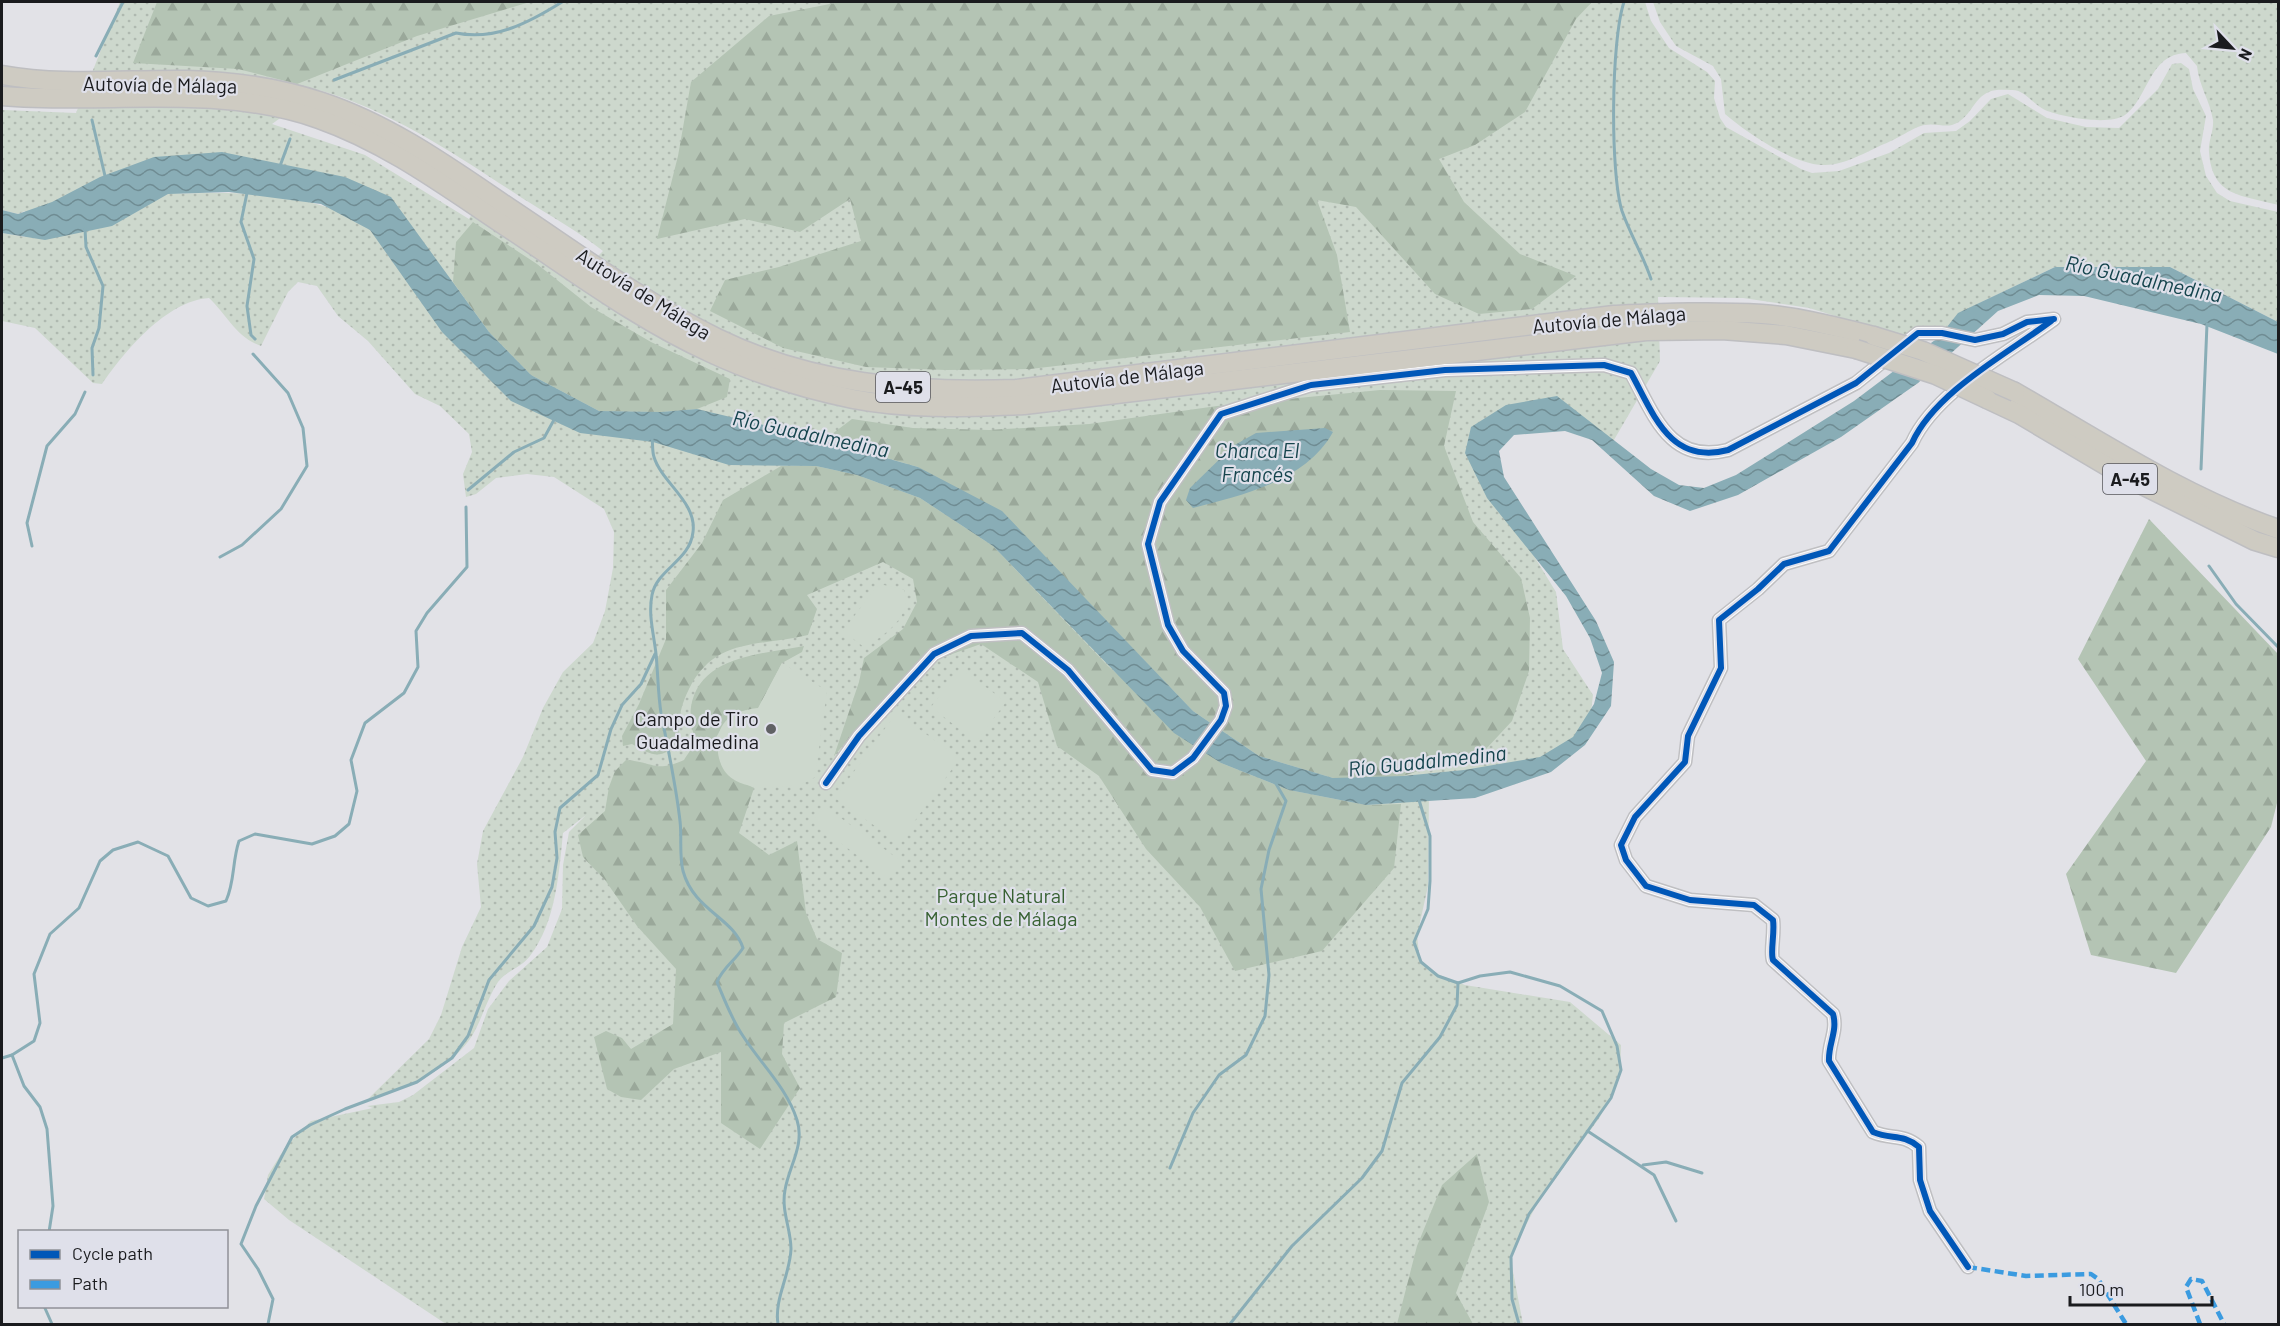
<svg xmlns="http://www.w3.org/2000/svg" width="2280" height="1326" viewBox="0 0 2280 1326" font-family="Barlow,sans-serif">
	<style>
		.green { fill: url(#green-dots); fill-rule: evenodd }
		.forest { fill: url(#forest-firs) }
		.pitch { fill: #cdd8cd }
		.water { fill: url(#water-waves) }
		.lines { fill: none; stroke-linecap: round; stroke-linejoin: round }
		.stream { stroke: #89adb6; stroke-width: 3 }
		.minor-casing { stroke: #bfbfc2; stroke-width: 15 }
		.highway-casing { stroke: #bebec1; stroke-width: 21 }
		.minor { stroke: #fbfbfb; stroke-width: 12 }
		.highway { stroke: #cecbc2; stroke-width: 18 }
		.highway-bridge-casing { stroke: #bebec1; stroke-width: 21; stroke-linecap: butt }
		.highway-bridge { stroke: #cecbc2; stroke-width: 18 }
		.quiet { stroke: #3b9be0; stroke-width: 4.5; stroke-dasharray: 9 4.5; stroke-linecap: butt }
		.cycleway-casing { stroke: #dfe0ea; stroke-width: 10 }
		.cycleway { stroke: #0057b8; stroke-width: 6 }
		.poi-dot { fill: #606164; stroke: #dfe0ea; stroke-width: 2 }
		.labels { text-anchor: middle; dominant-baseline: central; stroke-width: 4.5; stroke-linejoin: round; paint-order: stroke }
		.shield { fill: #dfe0ea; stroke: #55565b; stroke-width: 1.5 }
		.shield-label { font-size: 18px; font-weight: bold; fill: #1a1b1e }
		.street-label { font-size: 20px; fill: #1a1b1e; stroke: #dfe0ea }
		.poi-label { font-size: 20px; fill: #1a1b1e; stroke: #dfe0ea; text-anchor: end }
		.park-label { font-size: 20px; fill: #376132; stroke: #dfe0ea }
		.water-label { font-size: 21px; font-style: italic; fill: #15444d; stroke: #dfe0ea }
	</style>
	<defs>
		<pattern id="green-dots" width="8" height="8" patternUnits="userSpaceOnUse" patternTransform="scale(1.5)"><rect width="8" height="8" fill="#cdd8cd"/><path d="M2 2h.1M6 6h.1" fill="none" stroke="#afb9b0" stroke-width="1.8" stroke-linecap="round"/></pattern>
		<pattern id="forest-firs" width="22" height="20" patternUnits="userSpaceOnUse" patternTransform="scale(1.5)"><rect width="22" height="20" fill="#b4c4b4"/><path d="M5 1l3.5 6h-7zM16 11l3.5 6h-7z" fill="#9aa89a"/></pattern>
		<pattern id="water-waves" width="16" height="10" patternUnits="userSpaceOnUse" patternTransform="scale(1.5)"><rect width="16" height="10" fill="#89adb6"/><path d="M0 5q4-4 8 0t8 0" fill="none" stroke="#6f8c93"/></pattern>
	</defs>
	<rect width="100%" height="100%" fill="#e2e2e7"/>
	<g class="green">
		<path d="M120 2H1645L1651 21 1669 48 1707 72 1715 81 1714 98 1720 118 1726 127 1801 169 1812 173 1839 171 1889 153 1924 133 1956 131 1970 121 1991 99 2008 94 2047 118 2086 127 2119 128 2158 89 2172 64 2181 63 2189 69 2193 89 2206 116 2200 151 2206 176 2217 193 2230 201 2278 212V322L2170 267H2055L1959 313 1945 329 1927 326 1908 338 1809 308 1743 298 1658 297 1660 361 1611 445 1518 415 1492 460 1510 517 1556 592 1563 649 1593 695 1589 728 1566 747 1502 779 1429 792 1428 886 1417 936 1420 961 1437 974 1465 985 1570 1002 1621 1045 1620 1077 1600 1117 1537 1204 1510 1256 1523 1324H446L289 1220 264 1199 268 1175 286 1146 311 1121 373 1108 367 1106 399 1102 413 1095 474 1048 488 1009 509 981 547 947 562 909 563 865 569 832 586 815 563 833C559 873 556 922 530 956 522 967 506 971 498 982 487 999 482 1019 472 1036 454 1066 401 1094 368 1099L429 1039 441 1015 462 947 481 907 477 864 483 831 523 757 543 708 563 672 593 643 605 611 613 568 614 532 604 509 554 477 527 474 496 478 476 494 466 497 463 474 472 452 469 434 440 406 415 394 368 341 338 316 317 286 298 282 288 292 261 346C237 338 226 314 209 298 166 301 125 351 102 384L93 383 35 328 2 321V233L25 237V211L18 214 2 210 3 110 76 113ZM319 90C392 111 458 156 522 198 549 215 578 231 603 251L586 268 481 198 469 219 365 155 272 124ZM345 177 395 262C387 252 379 237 369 229 319 190 234 192 173 194Z"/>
		<path d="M1653 2H2278V205C2242 195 2212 197 2209 152 2208 141 2214 131 2213 120 2210 101 2199 86 2197 66L2186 53C2149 54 2148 99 2125 115 2109 126 2062 117 2045 110 2033 105 2025 89 2011 90 2004 90 1995 89 1989 92 1973 98 1970 120 1952 125 1944 127 1934 123 1925 125 1915 126 1896 140 1884 144 1866 152 1845 165 1825 165 1795 166 1747 133 1725 114L1721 79 1713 66 1676 46 1660 22Z"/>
	</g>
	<g class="forest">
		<path d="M157 2H530L417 36 297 84 238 69 133 63Z"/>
		<path d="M840 2H1592L1576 19 1525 112 1475 145 1439 159 1464 202 1520 254 1576 276 1532 309 1479 314 1435 294 1356 207 1317 200 1337 255 1350 332 1030 369 946 370 866 367 783 348 710 311 725 280 779 267 861 241 850 199 800 232 745 219 657 239 678 156 691 82 769 16Z"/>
		<path d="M473 222 537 264 591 307 651 342 730 379 727 397 697 409 661 412 599 411 531 375 489 332 453 282 456 242Z"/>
		<path d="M1380 390 1456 391 1444 446 1473 522 1521 578 1530 618 1529 671 1512 721 1486 749 1403 776 1383 778H1333L1259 756 1193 711 1087 601 918 467 824 440 852 419 913 428 989 430 1089 424 1217 406Z"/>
		<path d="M781 466H816L857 475 920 498 993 546 1108 666 1221 763 1289 790 1366 805 1401 804 1394 868 1322 951 1235 971 1200 907 1146 849 1099 776 1057 746 1038 682 981 644 926 663 887 695 834 756 859 682 864 658 903 629 917 602 913 579 883 562 807 595 817 609 808 635C759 647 715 637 689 689 680 707 677 723 680 743 660 759 654 757 632 744L623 746 622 736 639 704 666 639V590L702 543 723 500Z"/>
		<path d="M2149 519 2278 654V799L2271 827 2176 973 2091 955 2066 874 2146 761 2078 659Z"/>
		<path d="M804 646 802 652 782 663 758 709C736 710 726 718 716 738L728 775 754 788 739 833 769 855 797 841 806 913 817 939 842 953 836 997 784 1023 782 1054 800 1088 760 1149 721 1123V1052L674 1069 641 1100 621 1097 607 1089 594 1037 606 1031 622 1038 631 1049 673 1024 676 969 637 926 605 880 583 857 578 835 605 811 609 787 615 771 626 760C654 762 655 773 684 760 687 755 692 749 693 744 695 732 689 719 691 707 699 655 764 654 804 646Z"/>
		<path d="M1477 1154 1489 1202 1456 1293 1473 1324H1397L1417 1246 1442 1185Z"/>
	</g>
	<g class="pitch">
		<path d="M884 585 904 590C914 617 883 635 865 648L843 631 876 587Z"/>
		<path d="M782 663 827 691 815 777C802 786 791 786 775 787 760 788 739 787 727 774 722 769 719 760 718 753 715 723 730 711 758 708Z"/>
		<path d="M960 668 1006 702 976 742 931 707Z"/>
		<path d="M896 713 960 758 899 843 835 798Z"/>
		<path d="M824 806 901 861 888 878 812 822Z"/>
	</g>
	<g class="water">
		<path d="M222 152 345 177 391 197 489 332 531 375 599 411 661 412 697 409 797 433 918 467 1002 511 1193 711 1259 756 1333 778 1403 776 1464 770 1540 757 1573 737 1594 704 1602 673 1590 638 1566 596 1487 498 1465 453 1471 427 1506 405 1557 396 1651 469 1679 485 1704 488 1736 475 1854 401 1939 337 1958 313 2055 267H2170L2278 322V354L2201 324 2084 296 2039 295 1998 311 1918 383 1841 437 1738 495 1690 511 1654 496 1592 440 1565 431 1514 435 1499 451 1504 477 1596 621 1614 662 1611 706 1585 745 1551 772 1475 798 1366 805 1289 790 1221 763 1174 733 993 546 920 498 857 475 816 466 729 465 653 442 580 433 511 401 442 332 370 230 321 204 229 192 168 194 112 226 45 240 2 233V210L18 214 52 202 100 177 154 157Z"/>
		<path d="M1325 428 1333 432C1306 481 1242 495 1193 508L1186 500 1190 488 1233 446 1256 433Z"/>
	</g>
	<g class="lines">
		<g class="stream">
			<path d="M1624 2C1611 41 1610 172 1622 211 1630 234 1643 255 1651 279"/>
			<path d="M96 56 123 2"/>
			<path d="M334 80 456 33C495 41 530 22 562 2"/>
			<path d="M92 120 105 176"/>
			<path d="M280 166 290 139"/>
			<path d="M247 193 241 222 254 259 247 306 251 335 255 339"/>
			<path d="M85 229 86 247 103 286 99 328 92 348 93 375"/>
			<path d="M652 439C653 444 652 451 654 457 662 483 697 502 693 532 690 561 657 569 652 595 648 615 654 635 656 654 658 674 658 694 661 713 668 749 676 785 680 821 682 837 679 855 683 871 694 911 733 917 743 948 734 962 724 966 717 982 725 1001 732 1020 743 1036 761 1064 787 1088 797 1120 805 1145 789 1166 785 1190 781 1211 791 1229 791 1249 790 1275 774 1299 778 1324"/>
			<path d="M2201 469 2207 324"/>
			<path d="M468 490 514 452 544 438 555 418"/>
			<path d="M32 546 27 523 47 446 75 414 85 392"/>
			<path d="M220 557 242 545 281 509 307 466 303 428 288 393 253 354"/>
			<path d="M2209 566 2236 604 2278 647"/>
			<path d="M1419 800 1430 836V881L1428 909 1414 942 1421 962 1438 976 1458 983 1480 976 1510 972 1560 986 1602 1011 1617 1046 1621 1070 1611 1098 1529 1214 1511 1257 1512 1299 1519 1324"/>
			<path d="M2 1058 12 1055"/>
			<path d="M1589 1132 1654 1175 1676 1221"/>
			<path d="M1643 1165 1666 1162 1702 1173"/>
			<path d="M1170 1168 1193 1113 1219 1075 1246 1055 1265 1016 1269 975 1261 889 1269 850 1286 801 1275 782"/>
			<path d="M49 1232 53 1206 47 1129 40 1107 24 1086 12 1055 34 1041 40 1023 34 974 50 934 79 908 100 861 113 850 138 842 168 856 191 898 208 906 226 901C235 881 232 862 239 841L255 834 312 844 335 836 349 824 357 791 351 760 365 723 404 693 418 667 416 631 427 613 467 567 466 507"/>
			<path d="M44 1306 52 1324"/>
			<path d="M268 1324 273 1299 258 1269 241 1244 256 1206 292 1137 310 1125 345 1109 417 1082 452 1058 468 1036 489 980 534 926 552 887 557 858 555 832 560 808 598 775 611 729 622 705 641 684 655 654"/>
			<path d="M1230 1324 1292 1246 1362 1178 1382 1151 1402 1083 1440 1037 1457 1005 1458 983"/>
		</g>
		<defs>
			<g id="minor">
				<path d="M826 783 859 736 934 654 971 636 1022 633 1068 670 1152 770 1173 773 1193 758 1221 720 1226 706 1224 693 1183 651 1168 625 1148 544 1160 502 1221 414 1311 385 1445 370 1604 365 1631 373C1654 415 1670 465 1728 450L1856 383 1918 333H1942L1975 340 2003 334 2027 322 2054 319"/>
				<path d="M1968 1267 1930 1211 1920 1180 1919 1147C1902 1133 1892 1140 1873 1132L1829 1061C1828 1044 1838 1031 1833 1014L1773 960C1770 952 1775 933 1773 920L1754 905 1690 900 1646 886 1626 860 1621 845 1635 817 1685 762 1688 736 1721 668 1719 620 1758 589 1784 564 1829 551 1912 443C1935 392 2008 353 2053 320"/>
			</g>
			<g id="highway">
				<path d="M2 75C63 86 125 79 187 80 232 81 280 88 322 102 391 125 449 167 508 207 576 252 643 302 717 338 811 384 914 393 1016 389L1614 315C1664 313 1712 311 1762 314 1800 317 1837 327 1874 336"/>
				<path d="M2 96C107 105 217 83 319 119 387 143 445 186 505 226 572 270 638 320 711 353 756 374 805 389 853 399 909 410 967 407 1024 405L1646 331 1722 330 1786 335 1856 349"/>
				<path d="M2015 392C2100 441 2185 497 2278 529"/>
				<path d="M1987 399 2019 414 2122 475 2255 541 2278 548"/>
			</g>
		</defs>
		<use href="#minor" class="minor-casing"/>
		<use href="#highway" class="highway-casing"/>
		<use href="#minor" class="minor"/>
		<use href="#highway" class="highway"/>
		<defs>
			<g id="highway-bridge">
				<path d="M1874 336 1923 351 2015 392"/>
				<path d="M1856 349 1936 375 1987 399"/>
			</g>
		</defs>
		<use href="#highway-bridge" class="highway-bridge-casing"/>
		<use href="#highway-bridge" class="highway-bridge"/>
		<g class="quiet">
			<path d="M1968 1267 2026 1276 2091 1274 2098 1279 2126 1324"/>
			<path d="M2200 1324 2186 1287 2191 1279 2202 1281 2224 1324"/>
		</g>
		<defs>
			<g id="cycleway">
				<path d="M826 783 859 736 934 654 971 636 1022 633 1068 670 1152 770 1173 773 1193 758 1221 720 1226 706 1224 693 1183 651 1168 625 1148 544 1160 502 1221 414 1311 385 1445 370 1604 365 1631 373C1654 415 1670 465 1728 450L1856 383 1918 333H1942L1975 340 2003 334 2027 322 2054 319"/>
				<path d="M1968 1267 1930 1211 1920 1180 1919 1147C1902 1133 1892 1140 1873 1132L1829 1061C1828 1044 1838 1031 1833 1014L1773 960C1770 952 1775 933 1773 920L1754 905 1690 900 1646 886 1626 860 1621 845 1635 817 1685 762 1688 736 1721 668 1719 620 1758 589 1784 564 1829 551 1912 443C1935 392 2007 354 2051 321"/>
			</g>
		</defs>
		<use href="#cycleway" class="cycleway-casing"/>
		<use href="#cycleway" class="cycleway"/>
	</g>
	<circle class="poi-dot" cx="771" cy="729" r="6"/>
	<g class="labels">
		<g class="shield">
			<rect x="876" y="372" width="54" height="30" rx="4.5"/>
			<rect x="2103" y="464" width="54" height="30" rx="4.5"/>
		</g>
		<g class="shield-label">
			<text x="903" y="387">A-45</text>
			<text x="2130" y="479">A-45</text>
		</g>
		<g class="street-label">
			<text transform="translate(160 84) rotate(1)">Autovía de Málaga</text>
			<text transform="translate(644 293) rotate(32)">Autovía de Málaga</text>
			<text transform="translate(1609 319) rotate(-5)">Autovía de Málaga</text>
			<text transform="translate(1127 376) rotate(-7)">Autovía de Málaga</text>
		</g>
		<g class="poi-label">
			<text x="759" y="718">Campo de Tiro<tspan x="759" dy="23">Guadalmedina</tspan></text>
		</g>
		<g class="park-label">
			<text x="1001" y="895">Parque Natural<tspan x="1001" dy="23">Montes de Málaga</tspan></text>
		</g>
		<g class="water-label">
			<text transform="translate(2144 278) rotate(12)">Río Guadalmedina</text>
			<text transform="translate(811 433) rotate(12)">Río Guadalmedina</text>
			<text x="1257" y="449">Charca El<tspan x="1257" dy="24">Francés</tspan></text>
			<text transform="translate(1427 760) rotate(-6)">Río Guadalmedina</text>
		</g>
	</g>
	<rect width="2280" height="1326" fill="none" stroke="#1a1b1e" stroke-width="6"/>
	<rect x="18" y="1230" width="210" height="78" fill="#dfe0ea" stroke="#909198" stroke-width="1.5"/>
	<rect x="30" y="1250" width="30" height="9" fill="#0057b8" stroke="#909198" stroke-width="1.5"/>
	<text x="72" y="1260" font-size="18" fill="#1a1b1e">Cycle path</text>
	<rect x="30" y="1280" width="30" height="9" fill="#3b9be0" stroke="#909198" stroke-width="1.5"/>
	<text x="72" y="1290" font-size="18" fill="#1a1b1e">Path</text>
	<g transform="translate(2232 48) rotate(116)" stroke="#dfe0ea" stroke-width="4.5" paint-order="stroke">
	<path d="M0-4.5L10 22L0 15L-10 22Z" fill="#1a1b1e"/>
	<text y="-9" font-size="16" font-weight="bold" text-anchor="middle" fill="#1a1b1e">N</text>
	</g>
	<path d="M2070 1296v9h142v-9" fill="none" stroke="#1a1b1e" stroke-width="3"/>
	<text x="2079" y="1296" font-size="18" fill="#1a1b1e" stroke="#dfe0ea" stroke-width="4.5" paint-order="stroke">100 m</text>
</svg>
